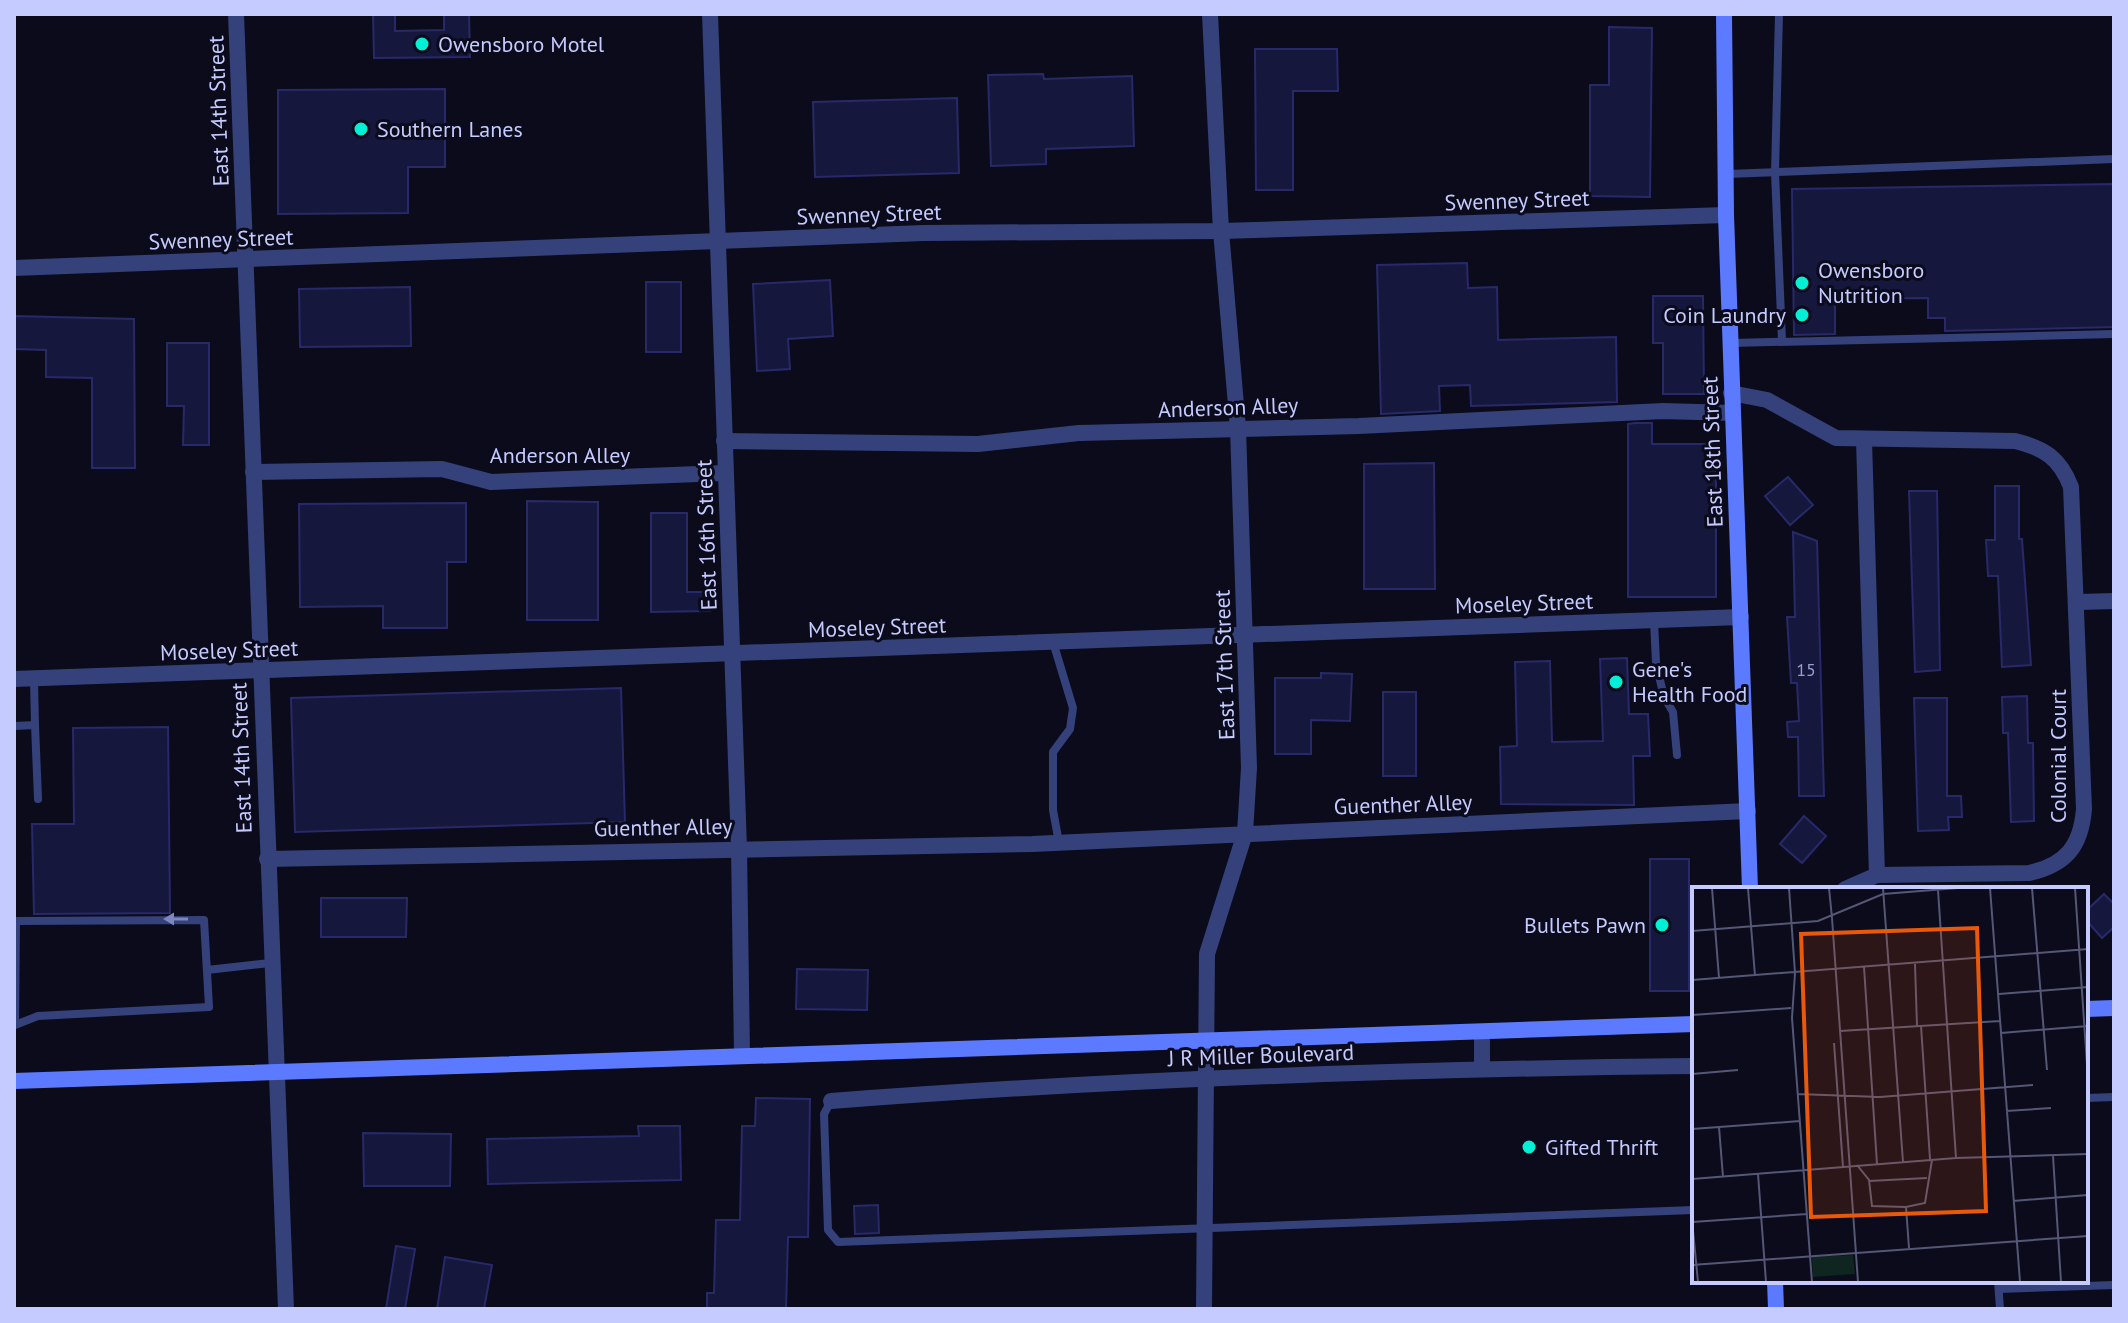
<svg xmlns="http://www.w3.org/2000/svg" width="2128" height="1323" viewBox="0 0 2128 1323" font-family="'PT Sans',sans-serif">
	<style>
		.building { fill: #16173d; stroke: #282969; stroke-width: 2 }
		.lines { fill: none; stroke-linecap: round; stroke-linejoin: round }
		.lane { stroke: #35417b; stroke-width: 8 }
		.street { stroke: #35417b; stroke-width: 16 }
		.secondary { stroke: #5c7aff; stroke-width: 16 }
		.oneway { fill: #7d86bd }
		.poi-dot { fill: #00f0d6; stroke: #0b0b1b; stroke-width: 3 }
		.labels { text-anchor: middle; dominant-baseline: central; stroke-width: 6; stroke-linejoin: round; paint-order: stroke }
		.number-label { font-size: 18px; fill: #999dce }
		.poi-label { font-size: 22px; fill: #c5caff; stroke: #0b0b1b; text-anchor: start }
		.street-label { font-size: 22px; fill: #c5caff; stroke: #0b0b1b }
		.inset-road { fill: none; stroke: #555776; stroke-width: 2 }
		.view { fill: #e8590c; fill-opacity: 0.15; stroke: #e8590c; stroke-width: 4 }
		.inset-edge { fill: none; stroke: #c5caff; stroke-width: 4 }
	</style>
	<rect width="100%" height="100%" fill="#0b0b1b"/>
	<g class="building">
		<path d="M373 14H395V31L444 30V14H469L470 57 374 58Z"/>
		<path d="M1609 27 1652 28 1650 197 1590 196V85H1609Z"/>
		<path d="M1255 49H1337L1338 91H1293V190H1256Z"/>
		<path d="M1043 74 1044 79 1132 76 1134 146 1046 149V164L991 166 988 75Z"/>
		<path d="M445 89V167H408V213L278 214V90Z"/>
		<path d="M957 98 959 173 815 177 813 102Z"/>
		<path d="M2114 184V327L1945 331V318H1928V298L1835 299V334L1794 335 1792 189Z"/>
		<path d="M1467 263 1468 288 1497 287 1498 340 1616 337 1617 402 1471 406 1470 385 1439 386 1440 411 1381 414 1377 265Z"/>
		<path d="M830 280 833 336 788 339 790 369 757 371 753 284Z"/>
		<rect x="646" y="282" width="35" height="70"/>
		<path d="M410 287 411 346 300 347 299 289Z"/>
		<path d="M1653 296H1703L1704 394H1663V343H1653Z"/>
		<path d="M14 316 134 319 135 468H92V378L46 377V350L14 349Z"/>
		<path d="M167 343H209V445H183L184 406H167Z"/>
		<path d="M1635 423H1652V444H1716V597H1628V424Z"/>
		<path d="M1434 463 1435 589H1364V464Z"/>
		<path d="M1788 477 1813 505 1790 525 1765 496Z"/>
		<path d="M1995 486H2019V539H2022L2031 665 2002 667 1998 576H1988L1986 540H1995Z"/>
		<path d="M1909 491H1937L1940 670 1915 672Z"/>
		<path d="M527 501 598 502V620H527Z"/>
		<path d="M466 503V562H447V628H383V606L300 607 299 504Z"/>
		<path d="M651 513H687V592H710V611L651 612Z"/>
		<path d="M1793 532 1817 541 1824 796H1799L1798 737H1788L1787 722 1799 721 1797 683H1791L1787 617H1795Z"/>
		<path d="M1627 658 1629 714H1648L1650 756H1633L1634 805 1501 804 1500 747 1517 746 1515 662 1550 661 1552 742 1603 741 1600 659Z"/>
		<path d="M1321 673 1352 674 1350 721 1311 720V754H1275V678H1321Z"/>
		<path d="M621 688 625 822 295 832 291 698Z"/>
		<rect x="1383" y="692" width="33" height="84"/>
		<path d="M2027 696 2028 743H2033L2034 821 2011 822 2008 733H2003L2002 697Z"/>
		<path d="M1914 698H1947V796H1961L1962 817H1948L1949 830 1918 831Z"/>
		<path d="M168 727 170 913 34 914 32 824H74L73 728Z"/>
		<path d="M1804 816 1826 836 1802 863 1780 844Z"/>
		<rect x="1650" y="859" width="39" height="132"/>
		<path d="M2104 894 2114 904V927L2102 938 2086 920V911Z"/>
		<path d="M321 898H407L406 937H321Z"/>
		<path d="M797 969 868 970 867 1010 796 1009Z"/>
		<path d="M756 1098 810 1099 808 1237H788L786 1309H707V1293H714L716 1220H740L742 1126H755Z"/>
		<path d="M638 1126H680L681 1180 488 1184 487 1139 639 1136Z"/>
		<path d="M363 1133 451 1134 450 1186H364Z"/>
		<path d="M878 1205 879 1233 855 1234 854 1206Z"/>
		<path d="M396 1246 415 1249 405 1309H386Z"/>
		<path d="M445 1257 492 1265 484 1309H437Z"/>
	</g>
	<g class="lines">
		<g class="lane">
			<path d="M1779 14 1775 172 1782 341"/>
			<path d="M1727 174 2114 159"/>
			<path d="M1731 343 2114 334"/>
			<path d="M1654 621 1656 663 1664 697 1673 712 1677 755"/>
			<path d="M1053 642 1073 708 1070 729 1053 752V810L1059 843"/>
			<path d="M34 679 35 725"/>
			<path d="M14 726 35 725 38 799"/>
			<path d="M207 970 270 963"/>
			<path d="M14 1025H15L38 1016 209 1007 204 920 16 921 15 1025"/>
			<path d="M2086 1098 2114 1097"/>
			<path d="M831 1101 824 1114 828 1230 838 1242 1694 1210"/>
			<path d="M1998 1281 2000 1309"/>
			<path d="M1999 1289 2114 1285"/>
		</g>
		<g class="street">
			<path d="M236 14 286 1309"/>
			<path d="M710 14 739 848 742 1055"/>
			<path d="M14 268 924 233 1221 231 1726 215"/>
			<path d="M1731 393 1767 400 1836 438 2015 441C2044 448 2060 458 2071 487L2084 809C2081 846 2066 865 2029 873L1877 875 1845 889"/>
			<path d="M1864 440 1877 875"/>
			<path d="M724 441 978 444 1079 433 1359 426 1663 411 1733 413"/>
			<path d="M253 472 442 469 491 482 725 473"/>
			<path d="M2078 602 2114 601"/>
			<path d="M14 679 1741 617"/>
			<path d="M267 859 1032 844 1748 811"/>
			<path d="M1482 1033V1068"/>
			<path d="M831 1101C1118 1079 1406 1069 1694 1066"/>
			<path d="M1204 1309 1207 954 1245 833 1249 768 1238 428 1221 231 1210 14"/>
		</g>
		<g class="secondary">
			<path d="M1724 14 1726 215 1750 889"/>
			<path d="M2086 1009 2114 1008"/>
			<path d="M14 1081 1694 1024"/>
			<path d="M1775 1281 1776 1309"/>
		</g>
	</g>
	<defs><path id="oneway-solid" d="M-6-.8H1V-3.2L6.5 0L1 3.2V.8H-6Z" transform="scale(2)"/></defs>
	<use class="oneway" href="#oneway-solid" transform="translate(176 919) rotate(-180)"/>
	<g class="poi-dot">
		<circle cx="422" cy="44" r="8"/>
		<circle cx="361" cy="129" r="8"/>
		<circle cx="1802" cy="283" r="8"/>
		<circle cx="1802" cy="315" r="8"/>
		<circle cx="1616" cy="682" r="8"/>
		<circle cx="1662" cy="925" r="8"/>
		<circle cx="1529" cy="1147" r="8"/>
	</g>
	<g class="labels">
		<g class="number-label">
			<text x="1806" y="669">15</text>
		</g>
		<g class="poi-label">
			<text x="438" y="44">Owensboro Motel</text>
			<text x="377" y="129">Southern Lanes</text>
			<text x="1818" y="270">Owensboro<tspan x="1818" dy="25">Nutrition</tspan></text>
			<text x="1786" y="315" text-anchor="end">Coin Laundry</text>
			<text x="1632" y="669">Gene's<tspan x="1632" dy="25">Health Food</tspan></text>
			<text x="1646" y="925" text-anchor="end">Bullets Pawn</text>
			<text x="1545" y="1147">Gifted Thrift</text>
		</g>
		<g class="street-label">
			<text transform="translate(218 111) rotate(-92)">East 14th Street</text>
			<text transform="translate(1517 200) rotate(-2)">Swenney Street</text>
			<text transform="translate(869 214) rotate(-2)">Swenney Street</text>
			<text transform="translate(221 239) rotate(-2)">Swenney Street</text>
			<text transform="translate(1228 407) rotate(-2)">Anderson Alley</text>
			<text transform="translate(1712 452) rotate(-92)">East 18th Street</text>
			<text x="560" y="455">Anderson Alley</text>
			<text transform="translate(706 535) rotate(-92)">East 16th Street</text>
			<text transform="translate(1524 603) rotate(-2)">Moseley Street</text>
			<text transform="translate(877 627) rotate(-2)">Moseley Street</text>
			<text transform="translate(229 650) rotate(-2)">Moseley Street</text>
			<text transform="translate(1224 665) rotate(-92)">East 17th Street</text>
			<text transform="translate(2058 756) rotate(-90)">Colonial Court</text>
			<text transform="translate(241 758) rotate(-92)">East 14th Street</text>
			<text transform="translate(1403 804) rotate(-2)">Guenther Alley</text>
			<text transform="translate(663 827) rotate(-1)">Guenther Alley</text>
			<text transform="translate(1261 1055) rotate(-2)">J R Miller Boulevard</text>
		</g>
	</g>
	<g transform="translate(1692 887)">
		<rect width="396" height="396" fill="#0b0b1b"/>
		<path d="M161 368 163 387 121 390 120 370Z" fill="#0e2520"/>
		<path class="inset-road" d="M20 1 27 91M56 1 63 89M97 1 103 86 100 131 120 395M137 1 140 31M191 1 211 275M298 1 328 395M340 1 355 183M383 1 395 178M246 3 264 271M140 31 166 395M0 44 126 34 191 7 266 1M223 77 225 139M172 80 185 277M0 93 396 62M307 107 396 100M0 128 99 121M229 139 238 272M148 144 308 134M309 146 396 139M142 156 151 280M0 187 46 183M105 207 188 210 341 198M314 224 359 221M27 240 31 290M0 242 108 234M361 269 369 395M165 278 177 293 180 319 214 320 233 316 240 273M66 287 74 395M0 292 264 271 396 267M177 294 235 291M321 314 396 308M214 320 217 361M0 333 6 395M0 335 115 327M0 378 396 349"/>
		<path class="view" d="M285 41 294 324 119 330 109 47Z"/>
		<rect width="396" height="396" class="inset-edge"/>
	</g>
	<rect width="2128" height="1323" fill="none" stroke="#c5caff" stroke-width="32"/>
</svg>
